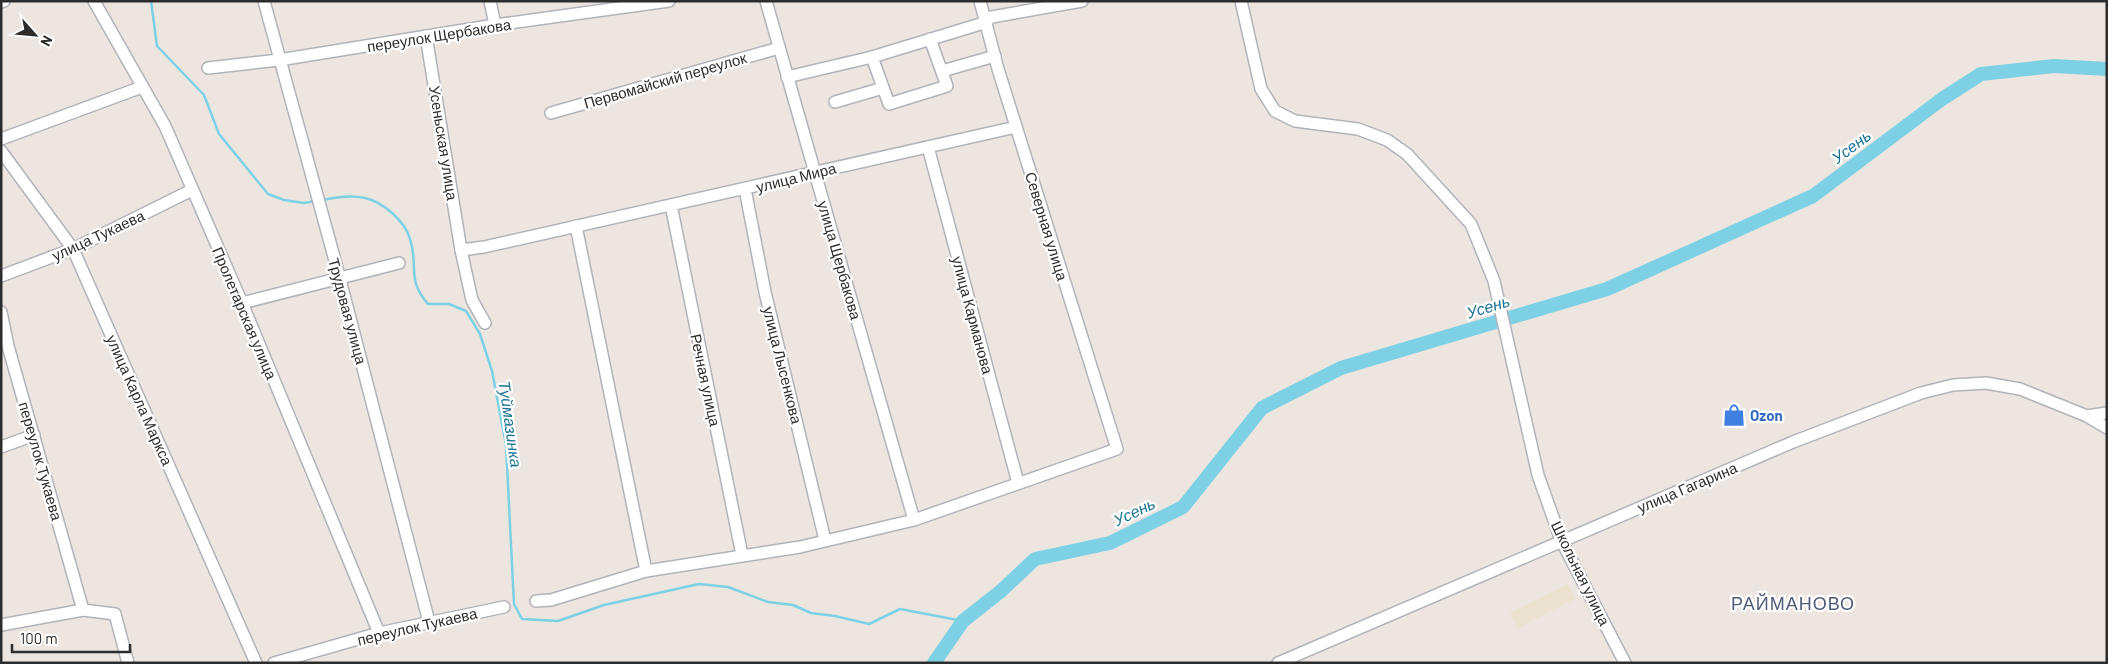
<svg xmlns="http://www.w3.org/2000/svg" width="2108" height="664" viewBox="0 0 2108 664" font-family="Barlow,sans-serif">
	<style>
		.education { fill: #ece2d2 }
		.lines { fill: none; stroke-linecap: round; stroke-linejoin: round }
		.stream { stroke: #7ed1e5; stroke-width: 2.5 }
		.river { stroke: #7ed1e5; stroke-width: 14 }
		.minor-casing { stroke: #b1b3bb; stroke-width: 14 }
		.minor { stroke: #fff; stroke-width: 11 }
		.labels { text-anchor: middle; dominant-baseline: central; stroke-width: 4.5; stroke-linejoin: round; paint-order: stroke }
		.street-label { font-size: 15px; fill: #2d2d2d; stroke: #fff }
		.shop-label { font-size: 15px; font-weight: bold; fill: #366cbe; stroke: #fff; text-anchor: start }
		.water-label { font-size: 16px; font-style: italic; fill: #1a7393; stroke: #fff }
		.quarter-label { font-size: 18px; letter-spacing: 1px; fill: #505b7a; stroke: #fff }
	</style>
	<rect width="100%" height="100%" fill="#ede6e0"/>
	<path class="education" d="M1568 584 1575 599 1518 628 1510 613Z"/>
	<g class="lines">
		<g class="stream">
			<path d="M151 1 157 46 204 95 219 134 268 194 284 200 304 203 315 201"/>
			<path d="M323 200C335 197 353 195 365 198 383 202 405 221 410 239 419 266 406 279 428 304H449L466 311 480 334 492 371 506 445 514 604 522 619 558 621 604 605 699 584 728 587 768 602 793 605 811 613 835 616 869 624 900 609 963 621"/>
		</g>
		<path class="river" d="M934 663 963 621 1001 591 1035 559 1110 543 1183 507 1262 408 1341 368 1607 289 1813 196 1942 99 1981 74 2054 66 2107 69"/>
		<defs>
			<g id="minor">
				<path d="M94 1 165 126 242 303 379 633"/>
				<path d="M264 1 337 268 429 622"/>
				<path d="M490 1 495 25"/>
				<path d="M766 1 914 520"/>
				<path d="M1241 1 1261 89 1275 111 1295 121 1358 129 1387 140 1407 154 1471 224 1494 281 1538 475 1561 540 1625 663"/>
				<path d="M1 2 4 1"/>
				<path d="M986 18 1082 1"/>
				<path d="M426 36 461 250 472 300 485 323"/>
				<path d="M872 57 889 104 947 86 930 39"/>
				<path d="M208 68 279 60 495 25 669 1"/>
				<path d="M942 71 995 56"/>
				<path d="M787 77 872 57 987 22"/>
				<path d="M835 102 883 88"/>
				<path d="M551 113 779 48"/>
				<path d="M1 139 142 87"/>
				<path d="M928 147 1018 483"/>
				<path d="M1 151 73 249 256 663"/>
				<path d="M745 189 765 292 825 540"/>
				<path d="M671 205 742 555"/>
				<path d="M576 226 646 571"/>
				<path d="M461 250 484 247 1016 127"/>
				<path d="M1 276 73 249 192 190"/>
				<path d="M242 303 399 263"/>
				<path d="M1 312 8 346 83 610"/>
				<path d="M2087 416 2107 413"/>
				<path d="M1 447 34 435"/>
				<path d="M536 601 551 600 646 571 800 547 914 520 1117 449 998 69 980 1"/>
				<path d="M1 625 83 610 115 614 128 663"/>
				<path d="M274 663 379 633 504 607"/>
				<path d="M1278 663 1793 442 1921 393 1953 385 1986 383 2020 389 2087 416 2107 428"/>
			</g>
		</defs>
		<use href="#minor" class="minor-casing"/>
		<use href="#minor" class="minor"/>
	</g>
	<defs>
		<symbol id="shop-bare" viewBox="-9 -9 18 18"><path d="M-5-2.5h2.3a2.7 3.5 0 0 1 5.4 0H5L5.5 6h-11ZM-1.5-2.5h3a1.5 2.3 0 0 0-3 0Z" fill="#3f7fe0" stroke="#fff" stroke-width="2.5" paint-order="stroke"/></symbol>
	</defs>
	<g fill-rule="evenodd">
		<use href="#shop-bare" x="1718" y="399" width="32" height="32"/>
	</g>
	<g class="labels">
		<g class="street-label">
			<text transform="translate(439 35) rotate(-9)">переулок Щербакова</text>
			<text transform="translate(665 80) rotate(-16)">Первомайский переулок</text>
			<text transform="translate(444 143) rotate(81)">Усеньская улица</text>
			<text transform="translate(796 177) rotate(-14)">улица Мира</text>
			<text transform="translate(1047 226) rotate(73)">Северная улица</text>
			<text transform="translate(98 235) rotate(-25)">улица Тукаева</text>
			<text transform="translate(840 260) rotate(74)">улица Щербакова</text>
			<text transform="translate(348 311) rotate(75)">Трудовая улица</text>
			<text transform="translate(245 313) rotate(67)">Пролетарская улица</text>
			<text transform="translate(973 315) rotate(75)">улица Карманова</text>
			<text transform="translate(783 365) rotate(76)">улица Лысенкова</text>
			<text transform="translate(706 380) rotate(78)">Речная улица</text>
			<text transform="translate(140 400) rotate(66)">улица Карла Маркса</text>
			<text transform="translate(41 461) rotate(74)">переулок Тукаева</text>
			<text transform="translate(1687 487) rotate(-23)">улица Гагарина</text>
			<text transform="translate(1581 573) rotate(64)">Школьная улица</text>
			<text transform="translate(417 626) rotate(-13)">переулок Тукаева</text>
		</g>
		<g class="shop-label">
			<text x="1750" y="415">Ozon</text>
		</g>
		<g class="water-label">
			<text transform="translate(1851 146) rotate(-37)">Усень</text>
			<text transform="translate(1488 306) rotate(-17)">Усень</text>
			<text transform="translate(511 424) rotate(82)">Туймазинка</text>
			<text transform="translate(1134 511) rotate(-26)">Усень</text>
		</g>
		<g class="quarter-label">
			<text x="1793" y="603">РАЙМАНОВО</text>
		</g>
	</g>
	<rect width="2108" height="664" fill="none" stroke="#2d2d2d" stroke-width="5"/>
	<g transform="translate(35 35) rotate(117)" stroke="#ffffff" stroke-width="4" paint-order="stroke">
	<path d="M0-4L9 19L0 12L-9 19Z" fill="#2d2d2d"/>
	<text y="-8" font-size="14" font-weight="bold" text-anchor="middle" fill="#2d2d2d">N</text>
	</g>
	<path d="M12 644v8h118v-8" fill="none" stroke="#2d2d2d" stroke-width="2.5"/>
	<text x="20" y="644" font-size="15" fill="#2d2d2d" stroke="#ffffff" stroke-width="4" paint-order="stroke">100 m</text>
</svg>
